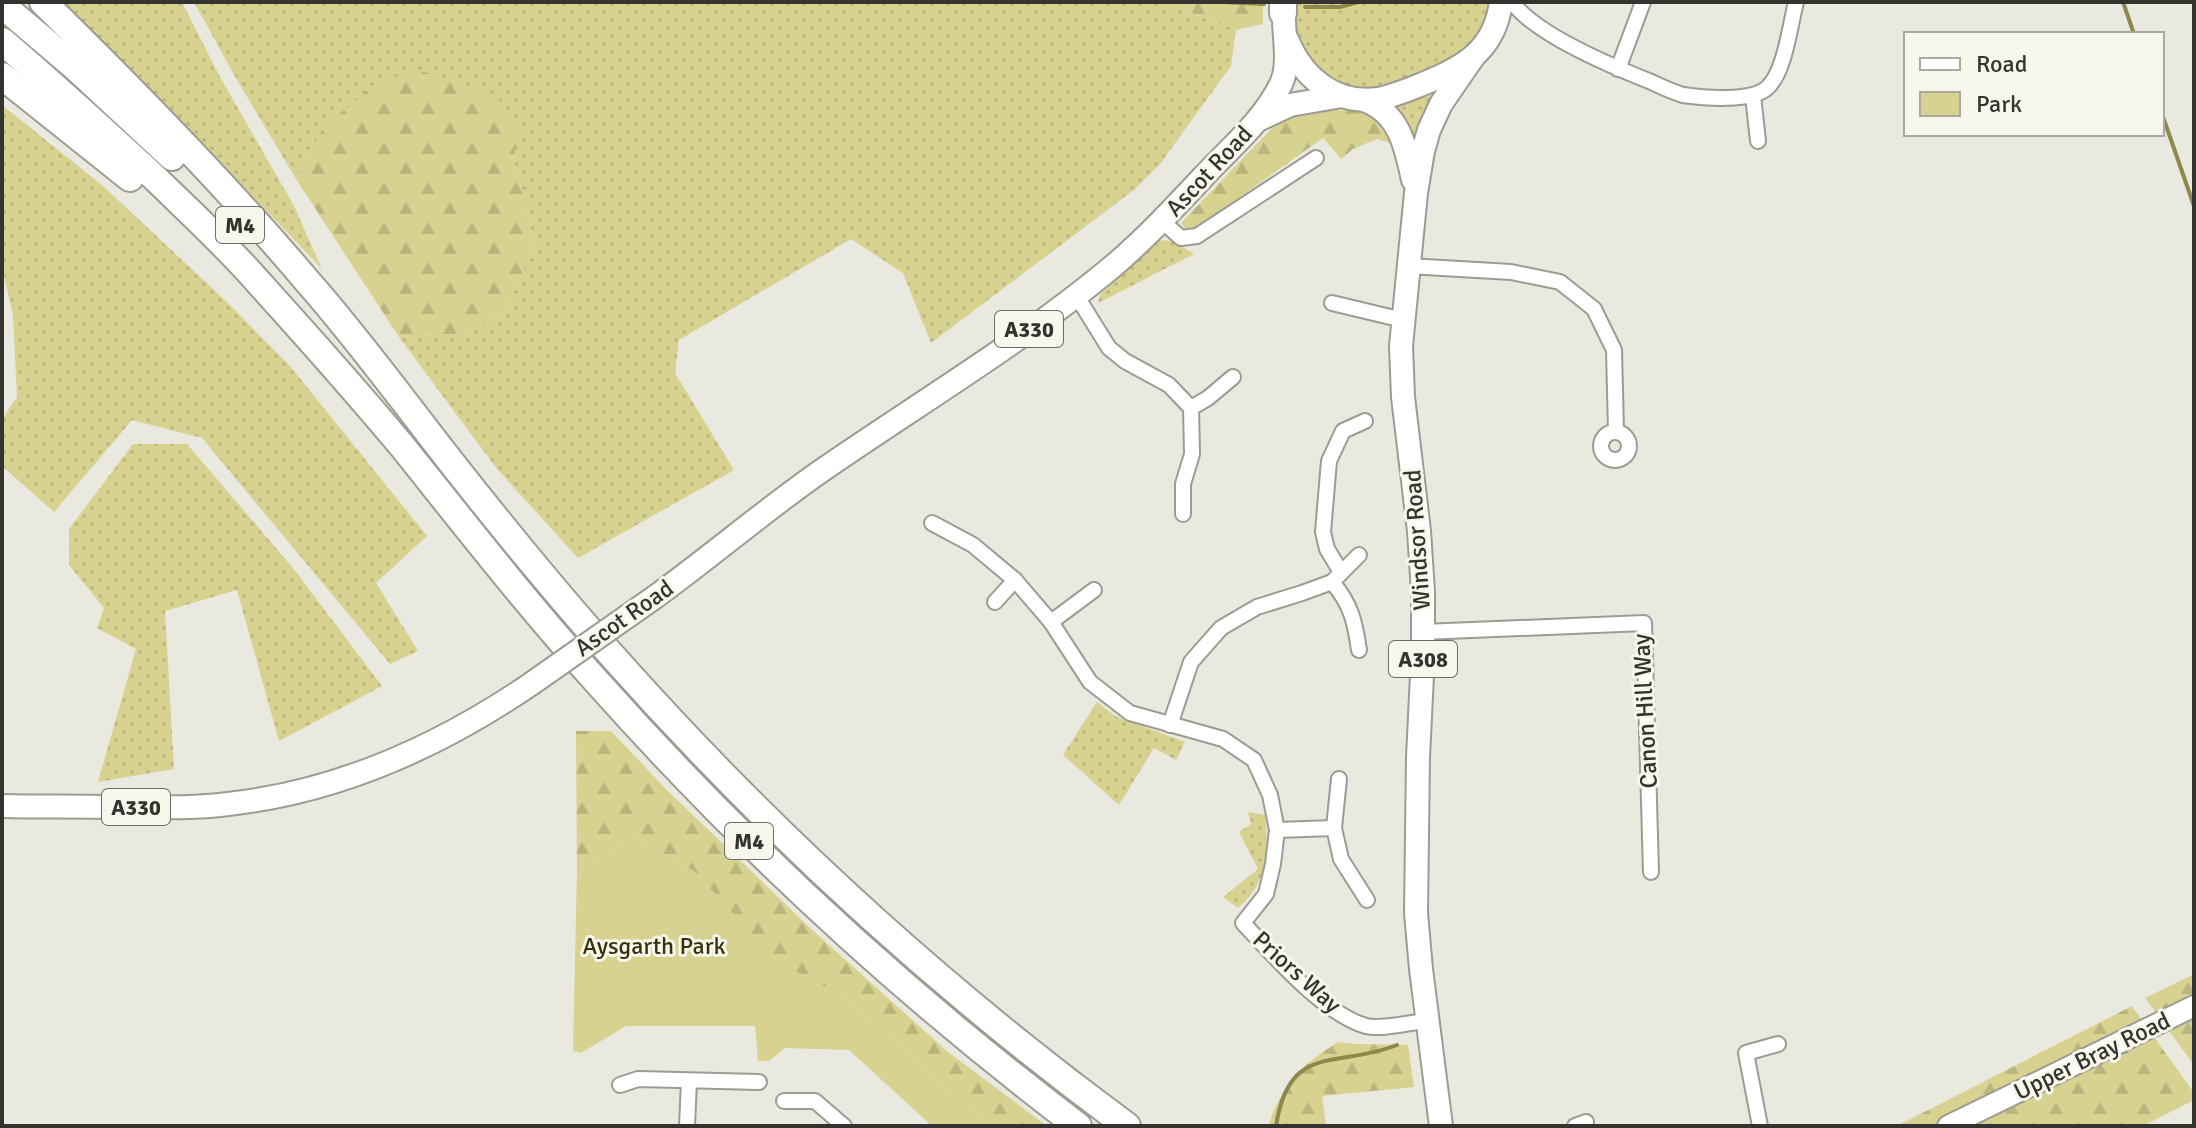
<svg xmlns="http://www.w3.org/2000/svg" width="2196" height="1128" viewBox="0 0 2196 1128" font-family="Signika,sans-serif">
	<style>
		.grass { fill: url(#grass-dots) }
		.forest { fill: url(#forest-firs) }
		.green { fill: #d8d290 }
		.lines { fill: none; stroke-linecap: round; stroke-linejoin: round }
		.stream { stroke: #8e884a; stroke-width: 4 }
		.minor-casing { stroke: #9d9c92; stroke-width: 18 }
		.secondary-casing { stroke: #9d9c92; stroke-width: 24 }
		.primary-casing { stroke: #9d9c92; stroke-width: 26 }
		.motorway-casing { stroke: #9d9c92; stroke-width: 30 }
		.minor { stroke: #fff; stroke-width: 14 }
		.secondary { stroke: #fff; stroke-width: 20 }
		.primary { stroke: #fff; stroke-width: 22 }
		.motorway { stroke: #fff; stroke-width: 26 }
		.primary-bridge-casing { stroke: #9d9c92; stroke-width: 26; stroke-linecap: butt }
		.primary-bridge { stroke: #fff; stroke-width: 22 }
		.labels { text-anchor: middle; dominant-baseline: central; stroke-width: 6; stroke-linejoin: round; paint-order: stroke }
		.shield { fill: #f7f7ec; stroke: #6e6e68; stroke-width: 2 }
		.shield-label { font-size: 22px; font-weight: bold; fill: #33332f }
		.street-label { font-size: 24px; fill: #33332f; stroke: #f7f7ec }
		.park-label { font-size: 24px; fill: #36320b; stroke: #f7f7ec }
	</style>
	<defs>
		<pattern id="grass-dots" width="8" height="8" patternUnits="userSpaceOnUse" patternTransform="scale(2)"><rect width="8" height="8" fill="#d8d290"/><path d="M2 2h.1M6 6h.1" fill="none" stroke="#bab57c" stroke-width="1.8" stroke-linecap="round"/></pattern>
		<pattern id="forest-firs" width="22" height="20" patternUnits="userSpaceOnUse" patternTransform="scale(2)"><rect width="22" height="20" fill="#d8d290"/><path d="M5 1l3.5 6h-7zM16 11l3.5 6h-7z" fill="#bab57c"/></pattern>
	</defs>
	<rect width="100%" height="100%" fill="#eae9df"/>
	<g class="grass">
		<path d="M60 2H182L220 77 294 206 322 269 129 67Z"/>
		<path d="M194 2H1164L1236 30 1231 66 1160 164 1135 189 931 343 903 273 851 239 679 340 675 373 734 470 578 558 497 469 399 337 472 333 506 309 535 243 514 160 518 131 323 128 296 179 233 73Z"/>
		<path d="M1294 2H1492L1482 33 1456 59 1384 89H1348L1316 71 1296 37Z"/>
		<path d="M1433 90 1415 135 1396 107Z"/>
		<path d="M2 105 103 186 229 304 290 366 427 536 376 583 418 651 390 664 202 438 132 420 54 512 2 466V419L17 397 13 315 2 267Z"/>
		<path d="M1159 240 1173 241 1194 254 1098 303 1100 295Z"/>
		<path d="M133 444H187L293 568 382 686 279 741 237 590 165 611 174 769 98 782 136 649 97 628 104 608 69 565V529Z"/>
		<path d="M1097 702 1115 716 1185 742 1176 760 1154 748 1119 805 1063 755Z"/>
		<path d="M1248 812 1265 815C1269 851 1268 883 1238 908L1223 897 1258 869 1239 832 1251 824Z"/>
	</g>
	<g class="forest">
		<path d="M1164 2H1263V24L1236 30Z"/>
		<path d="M419 70 497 96 518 131 514 160 535 243 506 309 472 333 399 337 296 179 323 128 377 82Z"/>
		<path d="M1341 110 1367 112 1394 144 1377 139 1353 149 1341 159 1323 138 1189 233 1181 223 1274 126 1301 112Z"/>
		<path d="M576 731H611L665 788 809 927 948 1052 1047 1126H995L970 1109 844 996 779 964 695 872 636 838 577 870Z"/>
		<path d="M2194 974V1065L2145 998Z"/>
		<path d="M2132 1006 2194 1093V1100L2143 1126H1897Z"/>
		<path d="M1338 1042 1357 1044 1408 1045 1414 1087 1322 1096 1326 1126H1268C1284 1082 1299 1067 1338 1042Z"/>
	</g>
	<path class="green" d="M636 838 695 872 779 963 844 996 970 1109 995 1126H932L849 1050 785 1048 769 1061H758L755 1026H626L581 1053 573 1051 577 870Z"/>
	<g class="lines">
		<g class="stream">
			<path d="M1223 2 1264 4"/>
			<path d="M2123 2 2134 34"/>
			<path d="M1305 7H1340L1358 2"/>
			<path d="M2162 114 2194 206"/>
			<path d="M2 365V374"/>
			<path d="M1276 1126C1289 1041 1338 1069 1397 1045"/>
		</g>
		<defs>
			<g id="minor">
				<path d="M1512 2C1536 35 1611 66 1649 81 1660 86 1672 92 1683 95 1704 98 1751 102 1767 88 1785 72 1790 25 1796 2"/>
				<path d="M1618 69 1643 2"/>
				<path d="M1753 96 1758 141"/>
				<path d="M1162 221 1181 238 1197 236 1316 158"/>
				<path d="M1408 266 1511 272 1560 282 1594 309 1614 350 1616 431"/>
				<path d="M1076 295 1109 348 1125 361 1169 385 1191 408 1192 454 1183 484V514"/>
				<path d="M1332 303 1403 320"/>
				<path d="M1191 408 1208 398 1233 377"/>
				<circle cx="1615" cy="446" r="14"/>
				<path d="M932 523 973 545 1015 580 1051 622 1090 682 1130 713 1223 739 1254 760 1270 795 1277 830 1273 864 1266 894 1243 923C1273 955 1324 1014 1366 1026 1380 1030 1411 1022 1427 1021"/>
				<path d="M1341 572 1327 549 1323 532 1329 461 1343 431 1365 421"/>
				<path d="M1332 582C1351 604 1355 622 1359 650"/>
				<path d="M995 602 1015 580"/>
				<path d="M1051 622 1094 590"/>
				<path d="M1423 632 1644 623 1651 872"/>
				<path d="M1170 725 1191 662 1221 628 1257 607 1302 593 1332 582 1359 555"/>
				<path d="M1339 779 1334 828 1341 859 1367 900"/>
				<path d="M1277 830 1334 828"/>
				<path d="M620 1085 638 1079 759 1082"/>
				<path d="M784 1101H815L844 1126"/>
				<path d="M687 1126 689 1081"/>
				<path d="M1575 1126 1586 1122"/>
				<path d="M1760 1126 1746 1053 1778 1044"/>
			</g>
			<path id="secondary" d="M1948 1126 2194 1006"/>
			<g id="primary">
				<path d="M1287 39C1302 77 1335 105 1378 99 1394 96 1410 89 1425 83 1465 67 1495 49 1501 2"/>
				<path d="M1364 100C1400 113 1406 148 1413 180"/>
				<path d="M1260 119 1290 105 1342 96"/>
				<path d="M655 597C713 555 766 509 824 469 921 402 1022 342 1112 267 1145 239 1174 208 1203 177 1230 148 1263 121 1281 84 1290 65 1284 39 1284 18"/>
				<path d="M2 806C39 807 75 806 112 807 151 807 189 809 228 804 338 792 440 746 531 684"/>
				<path d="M1441 1126 1421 969 1416 913 1418 757 1423 655V592L1419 531 1403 397 1401 346 1416 193 1423 151 1429 130 1441 104 1474 56"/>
			</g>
			<g id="motorway">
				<path d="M43 2C135 92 225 184 308 282 360 341 406 405 455 467 507 533 560 598 616 660 770 833 941 989 1127 1126"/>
				<path d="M1283 2V13"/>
				<path d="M2 5 74 66 172 157"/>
				<path d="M2 41C55 86 106 133 157 180 192 214 228 247 260 284 308 337 356 391 402 446 466 526 529 607 598 683 743 846 905 995 1078 1126"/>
				<path d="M2 76 130 178"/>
			</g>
		</defs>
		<use href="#minor" class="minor-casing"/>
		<use href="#secondary" class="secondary-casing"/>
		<use href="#primary" class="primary-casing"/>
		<use href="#motorway" class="motorway-casing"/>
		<use href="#minor" class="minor"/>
		<use href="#secondary" class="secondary"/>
		<use href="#primary" class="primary"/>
		<use href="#motorway" class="motorway"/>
		<defs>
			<path id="primary-bridge" d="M531 684 655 597"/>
		</defs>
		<use href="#primary-bridge" class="primary-bridge-casing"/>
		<use href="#primary-bridge" class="primary-bridge"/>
	</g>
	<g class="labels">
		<g class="shield">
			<rect x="216" y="207" width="48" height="36" rx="6"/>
			<rect x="995" y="311" width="68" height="36" rx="6"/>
			<rect x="1389" y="641" width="68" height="36" rx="6"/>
			<rect x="102" y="789" width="68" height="36" rx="6"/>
			<rect x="725" y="823" width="48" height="36" rx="6"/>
		</g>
		<g class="shield-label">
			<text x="240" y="225">M4</text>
			<text x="1029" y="329">A330</text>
			<text x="1423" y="659">A308</text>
			<text x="136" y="807">A330</text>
			<text x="749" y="841">M4</text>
		</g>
		<g class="street-label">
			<text transform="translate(1209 171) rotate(-47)">Ascot Road</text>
			<text transform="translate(1417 540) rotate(-94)">Windsor Road</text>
			<text transform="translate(624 618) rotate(-35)">Ascot Road</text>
			<text transform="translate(1645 711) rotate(-93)">Canon Hill Way</text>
			<text transform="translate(1297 972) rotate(42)">Priors Way</text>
			<text transform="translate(2092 1056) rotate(-26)">Upper Bray Road</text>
		</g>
		<g class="park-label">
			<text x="654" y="946">Aysgarth Park</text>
		</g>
	</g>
	<rect width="2196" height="1128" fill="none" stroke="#33332f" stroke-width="8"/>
	<rect x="1904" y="32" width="260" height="104" fill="#f7f7ec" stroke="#a9a9a0" stroke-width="2"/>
	<rect x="1920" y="58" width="40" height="12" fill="#ffffff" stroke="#a9a9a0" stroke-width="2"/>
	<text x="1976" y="72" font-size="24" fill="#33332f">Road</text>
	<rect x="1920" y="92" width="40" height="24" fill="#d8d290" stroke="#a9a9a0" stroke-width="2"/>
	<text x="1976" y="112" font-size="24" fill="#33332f">Park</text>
</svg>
